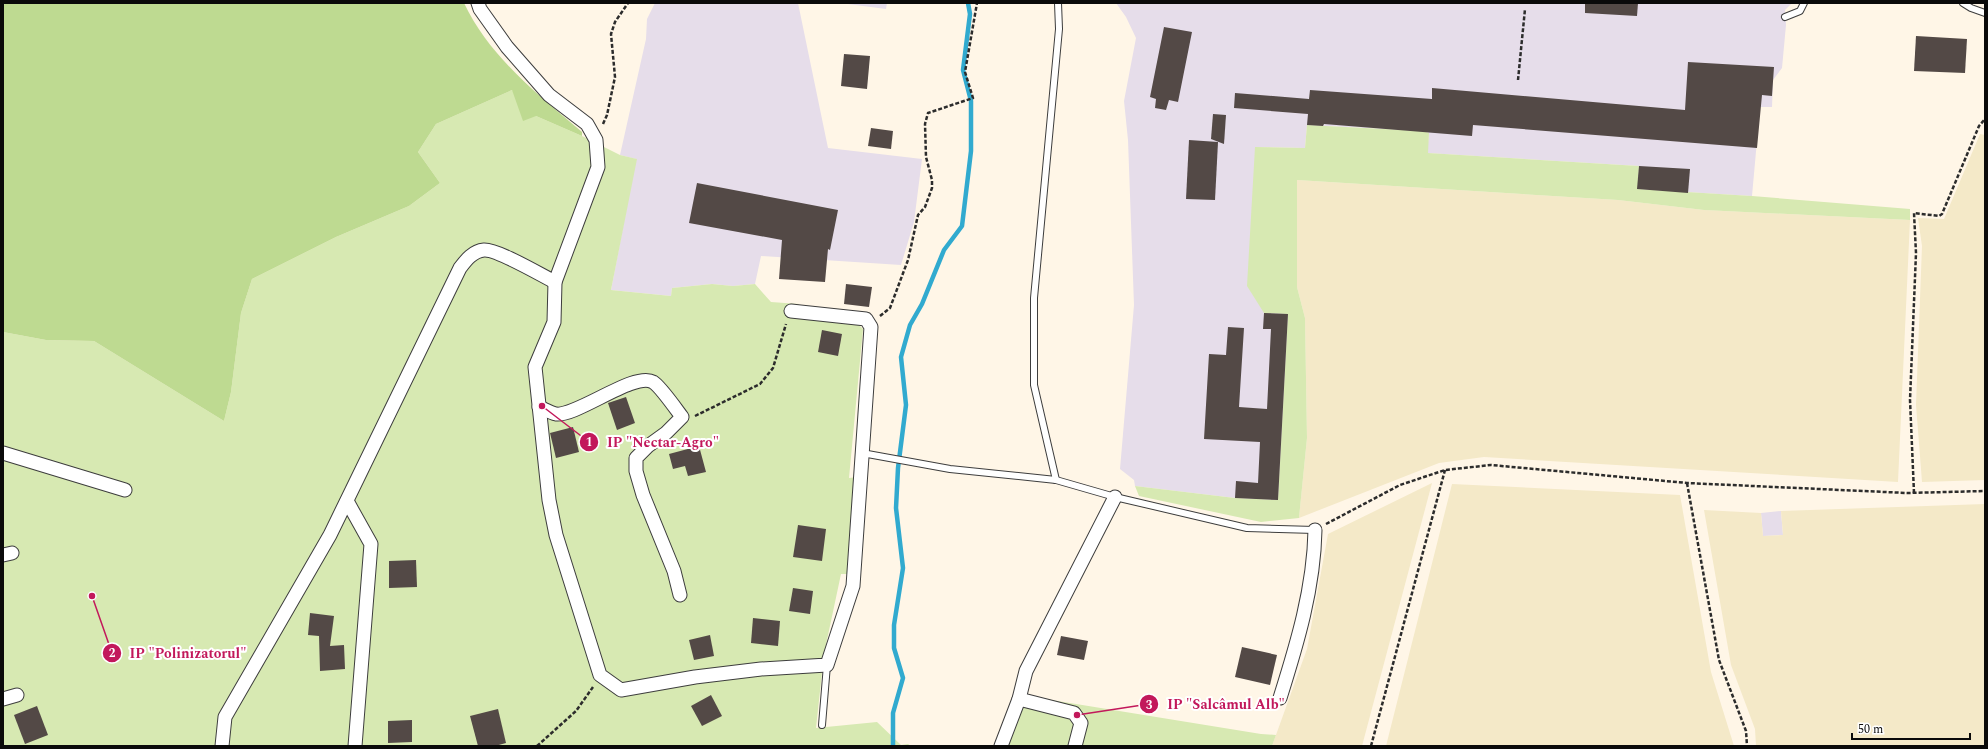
<svg xmlns="http://www.w3.org/2000/svg" width="1988" height="749" viewBox="0 0 1988 749" font-family="Spectral,serif">
	<style>
		.industrial { fill: #e6ddea }
		.farmland { fill: #f4e9c8 }
		.green { fill: #d7e9b2 }
		.forest { fill: #beda91 }
		.lines { fill: none; stroke-linecap: round; stroke-linejoin: round }
		.stream { stroke: #31aacf; stroke-width: 4.5 }
		.building { fill: #534946 }
		.service-casing { stroke: #3d3d3d; stroke-width: 8 }
		.minor-casing { stroke: #3d3d3d; stroke-width: 15 }
		.path { stroke: #2c2c2c; stroke-width: 2.5; stroke-dasharray: 4 2; stroke-linecap: butt }
		.service { stroke: #fff; stroke-width: 6 }
		.minor { stroke: #fff; stroke-width: 13 }
		.leader { fill: none; stroke: #c2185b; stroke-width: 1.5 }
		.callout-dot { fill: #c2185b; stroke: #fff; stroke-width: 1.5 }
		.mark-label { font-size: 12px; text-anchor: middle; font-weight: bold; fill: #fff }
		.callout-label { font-size: 14px; text-anchor: middle; font-weight: bold; fill: #c2185b; stroke: #fff; stroke-width: 4; stroke-linejoin: round; paint-order: stroke }
	</style>
	<rect width="100%" height="100%" fill="#fff6e7"/>
	<g class="industrial">
		<path d="M655 3H798L828 148 922 159 914 222 901 265 761 256 755 284 733 286 712 284 672 288 671 296 611 290 636 159 620 155 646 39 647 19Z"/>
		<path d="M840 3H887L886 9Z"/>
		<path d="M1116 3H1792L1785 10 1786 25 1782 68 1773 80 1772 107H1760L1752 196 1637 189 1639 166 1427 153 1429 133 1423 131 1307 125 1305 148 1255 147 1288 314 1278 500 1235 498 1135 486 1134 480 1120 469 1134 305 1128 140 1124 101 1136 38 1126 17Z"/>
		<path d="M1781 511 1783 535 1763 536 1761 513Z"/>
	</g>
	<g class="farmland">
		<path d="M1980 134 1985 135V480L1922 482 1916 405 1922 246 1918 218 1944 219Z"/>
		<path d="M1297 180 1618 200 1704 210 1910 220 1898 482 1484 457 1439 463 1299 518 1307 438 1305 318 1297 287Z"/>
		<path d="M1432 483 1362 746H1272L1307 649 1328 534Z"/>
		<path d="M1452 484 1680 495 1711 672 1734 746H1386Z"/>
		<path d="M1985 504V746H1756L1755 729 1731 665 1704 510 1761 513 1763 536 1783 535 1781 511Z"/>
	</g>
	<g class="green">
		<path d="M512 90 536 116 582 136 620 155 637 159 611 290 671 296 672 288 712 284 733 286 755 284 771 302 799 304 792 318 858 324 863 329 849 478 857 477 847 574H841L824 654 816 728 877 722 901 745 908 744 911 746H3V332L46 340 94 341 224 421 231 392 241 313 252 279 336 237 409 206 440 183 418 152 436 124Z"/>
		<path d="M1307 125 1423 131 1429 133 1428 153 1639 166 1638 189 1752 196 1910 209V220L1704 210 1618 200 1297 180V287L1305 318 1307 438 1299 518 1261 522 1139 496 1135 486 1235 498 1278 500 1288 314 1264 313 1247 286 1255 147 1305 148Z"/>
		<path d="M1015 694 1261 734 1276 735 1272 746H997Z"/>
	</g>
	<path class="forest" d="M6 3H464C489 56 538 95 582 132V136L536 116 523 121 512 90 436 124 418 152 440 183 409 206 336 237 252 279 241 313 231 392 224 421 94 341 46 340 3 332V5Z"/>
	<g class="lines">
		<path class="stream" d="M893 746V713L903 678 894 648V625L903 568 896 508 898 468 906 405 901 357 910 325 922 304 944 250 962 226 971 151V101L963 70 970 14 968 3"/>
	</g>
	<g class="building">
		<path d="M1585 3H1638L1637 16 1585 13Z"/>
		<path d="M1164 27 1192 32 1178 102 1169 100 1166 110 1155 108 1156 99 1150 97Z"/>
		<path d="M1916 36 1967 39 1965 73 1914 71Z"/>
		<path d="M844 54 870 56 867 89 841 86Z"/>
		<path d="M1688 62 1774 67 1772 96 1762 95 1757 148 1473 125 1472 136 1324 124 1323 126 1307 125 1308 114 1234 108 1235 93 1309 99 1310 90 1432 99V88L1685 110Z"/>
		<path d="M1213 114 1226 115 1224 144 1211 139Z"/>
		<path d="M871 128 893 131 891 149 868 146Z"/>
		<path d="M1189 140 1218 142 1215 200 1186 199Z"/>
		<path d="M1639 166 1690 169 1688 193 1637 189Z"/>
		<path d="M697 183 838 210 830 250 828 249 825 282 779 279 782 240 689 223Z"/>
		<path d="M846 284 872 287 869 307 844 304Z"/>
		<path d="M1264 313 1288 314 1278 500 1235 498 1236 481 1258 483 1260 442 1204 439 1209 354 1226 355 1228 327 1244 328 1239 407 1267 409 1271 329H1263Z"/>
		<path d="M822 330 842 334 838 356 818 352Z"/>
		<path d="M626 397 635 423 617 430 608 403Z"/>
		<path d="M573 427 579 452 556 458 550 433Z"/>
		<path d="M699 446 706 472 688 476 685 466 673 469 669 454Z"/>
		<path d="M798 525 826 529 822 561 793 557Z"/>
		<path d="M416 560 417 587 389 588V561Z"/>
		<path d="M793 588 813 591 810 614 789 611Z"/>
		<path d="M310 613 334 616 330 646 344 645 345 669 320 671 319 636 308 635Z"/>
		<path d="M753 618 780 621 778 646 751 643Z"/>
		<path d="M710 635 714 656 694 660 689 640Z"/>
		<path d="M1061 636 1088 641 1084 660 1057 655Z"/>
		<path d="M1242 647 1277 655 1270 685 1235 677Z"/>
		<path d="M711 695 722 716 702 726 691 706Z"/>
		<path d="M37 706 48 735 25 744 14 715Z"/>
		<path d="M498 709 506 743 495 746H478L470 716Z"/>
		<path d="M412 720V742L388 743V721Z"/>
	</g>
	<g class="lines">
		<defs>
			<g id="service">
				<path d="M1963 3 1971 8 1985 13"/>
				<path d="M1785 17 1800 11 1804 3"/>
				<path d="M862 453 950 469 1056 480 1115 497 1247 528 1315 530"/>
				<path d="M1056 480 1034 385V298L1059 29 1058 3"/>
				<path d="M822 725 827 665"/>
			</g>
			<g id="minor">
				<path d="M478 3 480 9 507 47 549 95 587 124 596 140 598 167 555 282 554 322 535 367 549 500 556 535 600 675 621 690 695 677 761 669 827 665 853 586 871 327 866 319 791 311"/>
				<path d="M539 407C544 409 551 413 556 414 576 417 635 371 653 382 660 386 676 409 682 417L666 433 648 446 636 458V471L643 495 674 571 680 595"/>
				<path d="M3 453 125 490"/>
				<path d="M347 501 371 544 355 746"/>
				<path d="M3 555 12 553"/>
				<path d="M1280 698C1297 644 1314 588 1315 530"/>
				<path d="M3 699 17 695"/>
				<path d="M1019 699 1074 713 1081 723 1075 746"/>
				<path d="M222 746 225 717 330 535 460 268C466 260 473 251 484 250 497 249 541 275 555 282"/>
				<path d="M1001 746 1019 699 1026 671 1115 497"/>
			</g>
		</defs>
		<use href="#service" class="service-casing"/>
		<use href="#minor" class="minor-casing"/>
		<g class="path">
			<path d="M1518 80 1525 9"/>
			<path d="M603 124 607 115 615 77 611 34 615 22 628 3"/>
			<path d="M880 316 890 308 908 260 918 215 925 207 932 188V180L926 157 925 124 928 113 973 98 965 72 977 3"/>
			<path d="M695 416 760 384 773 368 786 324"/>
			<path d="M1687 483 1719 660 1746 731 1747 746"/>
			<path d="M1914 493 1910 400 1916 253 1914 213 1939 216 1942 214 1979 126 1985 119"/>
			<path d="M1326 524 1400 485 1445 470 1491 465 1687 483 1907 493 1985 491"/>
			<path d="M537 746 576 711 593 687"/>
			<path d="M1371 746 1445 470"/>
		</g>
		<use href="#service" class="service"/>
		<use href="#minor" class="minor"/>
	</g>
	<path class="leader" d="M542 406L589 442M92 596L112 653M1077 715L1149 704"/>
	<g class="callout-dot">
		<circle cx="542" cy="406" r="4"/>
		<circle cx="92" cy="596" r="4"/>
		<circle cx="1077" cy="715" r="4"/>
		<circle cx="589" cy="442" r="10"/>
		<circle cx="112" cy="653" r="10"/>
		<circle cx="1149" cy="704" r="10"/>
	</g>
	<g class="mark-label">
		<text x="589" y="446">1</text>
		<text x="112" y="657">2</text>
		<text x="1149" y="709">3</text>
	</g>
	<g class="callout-label">
		<text x="663" y="447">IP "Nectar-Agro"</text>
		<text x="188" y="658">IP "Polinizatorul"</text>
		<text x="1226" y="709">IP "Salcâmul Alb"</text>
	</g>
	<rect width="1988" height="749" fill="none" stroke="#0a0a0a" stroke-width="8"/>
	<path d="M1852 733v6h118v-6" fill="none" stroke="#0a0a0a" stroke-width="2"/>
	<text x="1858" y="733" font-size="12" fill="#0a0a0a" stroke="#ffffff" stroke-width="3" paint-order="stroke">50 m</text>
</svg>
